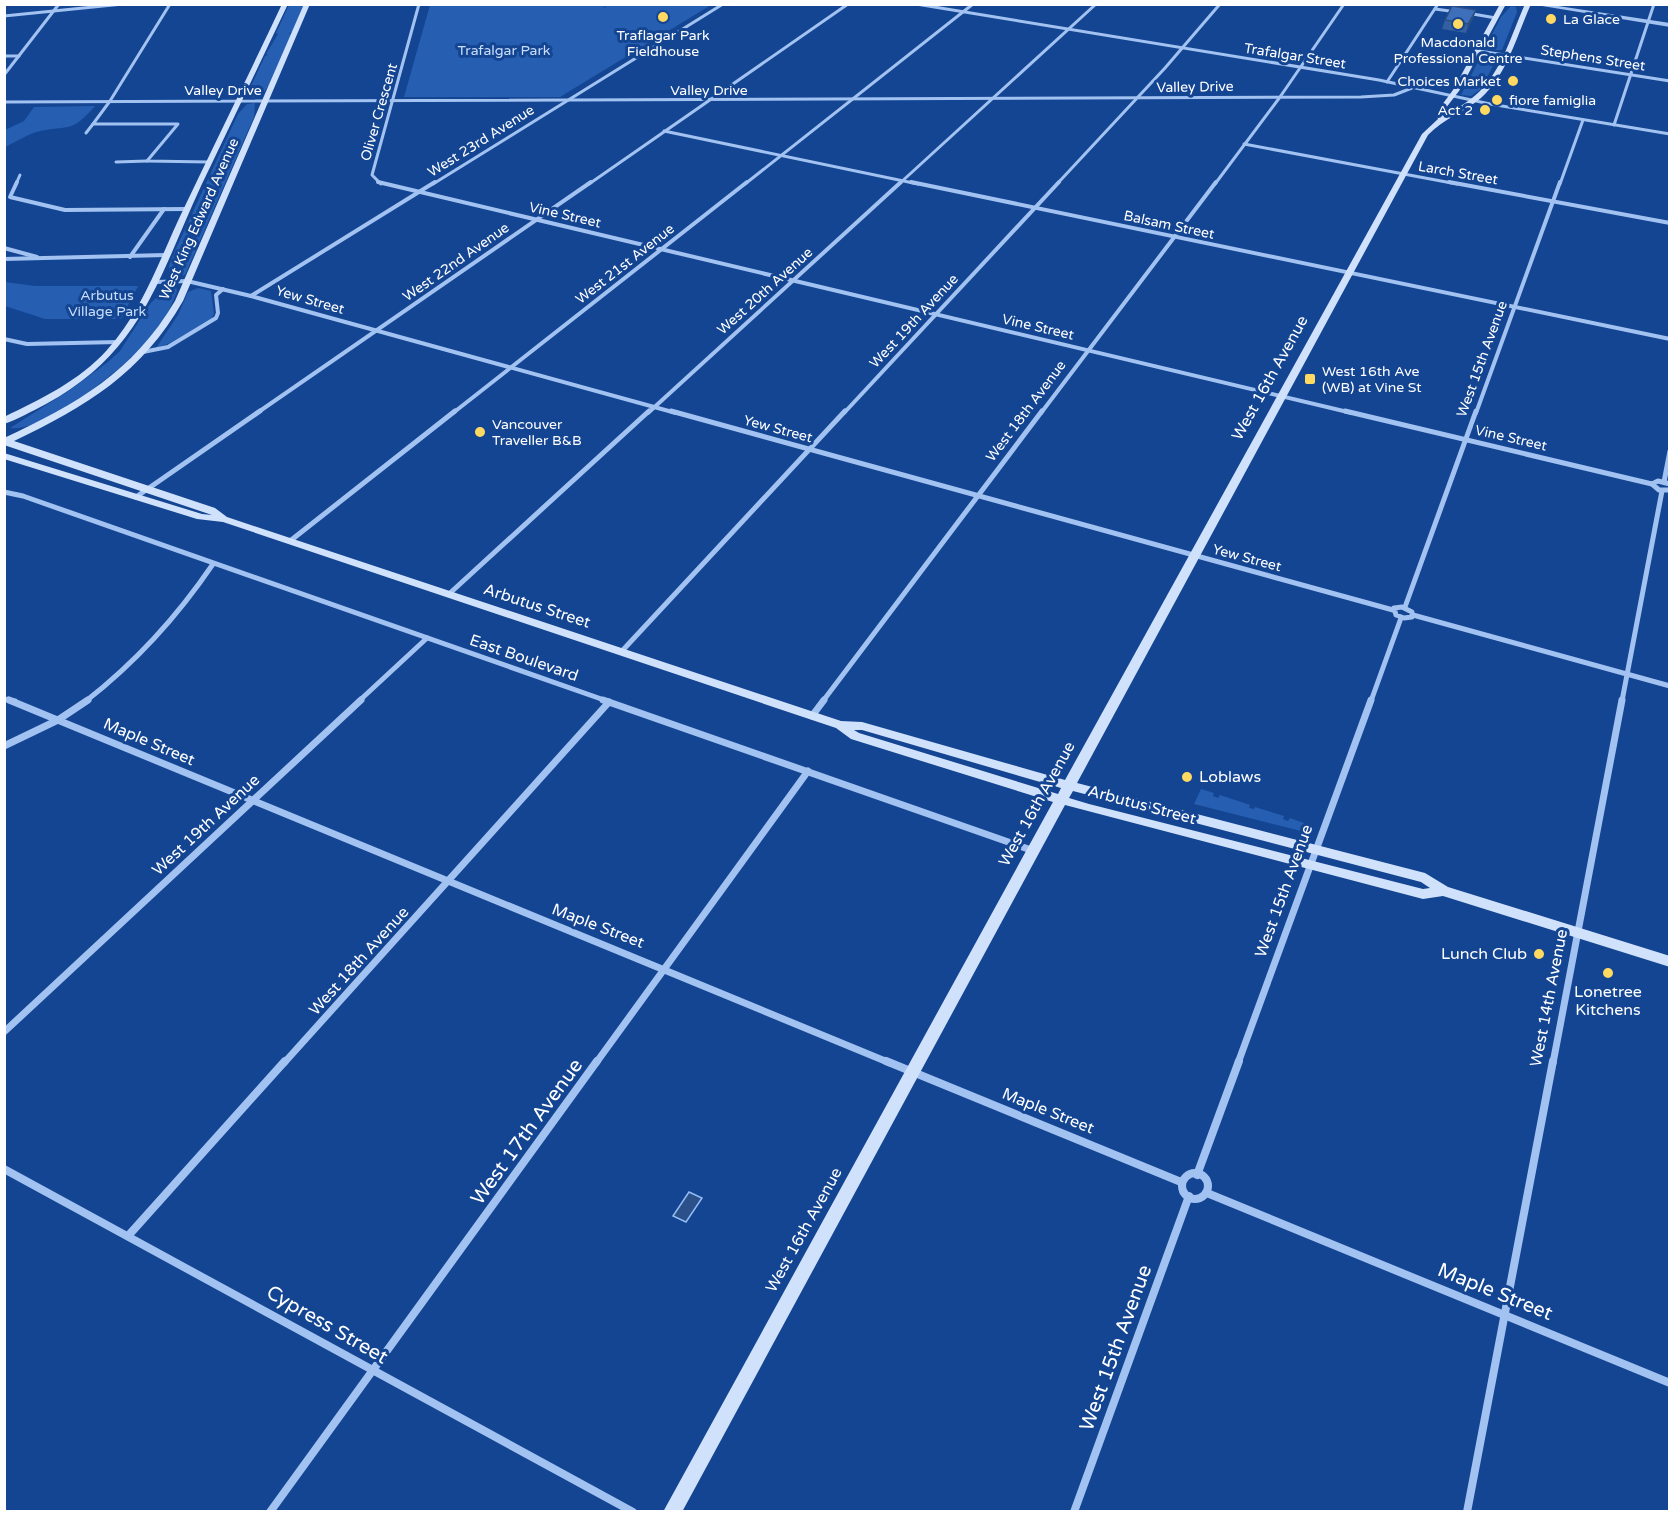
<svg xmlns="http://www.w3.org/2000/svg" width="1674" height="1516" viewBox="0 0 1674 1516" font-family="'Varela Round',sans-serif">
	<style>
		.green { fill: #265eb1 }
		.water { fill: #2c518a; stroke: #94bcf4; stroke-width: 1.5 }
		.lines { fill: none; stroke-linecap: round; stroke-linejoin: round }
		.minor-far4 { stroke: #a2c2f1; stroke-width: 3 }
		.minor-far3 { stroke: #a2c2f1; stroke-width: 4 }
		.minor-far2 { stroke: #a2c2f1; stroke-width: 5 }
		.minor-far1 { stroke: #a2c2f1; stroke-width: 7 }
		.minor { stroke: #a2c2f1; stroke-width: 8 }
		.tertiary { fill: #a2c2f1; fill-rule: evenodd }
		.secondary { fill: #d0e1fc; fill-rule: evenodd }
		.wall { fill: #345fa0 }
		.shaded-wall { fill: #2b4e82 }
		.building { fill: #3d6fba; stroke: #2b4e82; stroke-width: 1.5 }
		.poi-dot { fill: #ffd962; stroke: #144592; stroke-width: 2 }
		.labels { text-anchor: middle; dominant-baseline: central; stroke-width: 6; stroke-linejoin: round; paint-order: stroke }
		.far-poi-label { font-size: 14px; fill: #fff; stroke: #144592; text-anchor: start }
		.far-park-label { font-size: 14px; fill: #c9defc; stroke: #144592 }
		.far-street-label { font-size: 14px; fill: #fff; stroke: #144592 }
		.street-label { font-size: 16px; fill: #fff; stroke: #144592 }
		.poi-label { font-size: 16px; fill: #fff; stroke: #144592; text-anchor: start }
		.near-street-label { font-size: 20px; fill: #fff; stroke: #144592 }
	</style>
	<rect width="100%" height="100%" fill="#144592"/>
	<g class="green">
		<path d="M610 4 711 5 560 97H404L430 5H606L602 9Z"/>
		<path d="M289 5H304L292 32 289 33 291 34 269 85 261 96 251 98 250 88 265 56 268 55 266 54 278 34 276 33Z"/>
		<path d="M1511 6 1516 7 1517 12 1502 50H1487L1485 48 1501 17Z"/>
		<path d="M1487 55 1497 58 1481 89 1471 96 1461 95 1481 56Z"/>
		<path d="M255 103 254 117 185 275 170 277 169 266 174 253 238 114 247 104Z"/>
		<path d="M95 106C71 133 71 125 40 131 28 134 16 142 5 147V130L24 121 34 107Z"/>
		<path d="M5 282 35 286H138L121 319H45L5 306Z"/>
		<path d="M176 286 177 291C171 308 162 324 150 338 130 364 42 434 10 428L70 390 108 362 120 351 150 304 167 287Z"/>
		<path d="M198 288 211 291 214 314 211 319 170 343 156 348 178 315 188 292Z"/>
		<path d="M1201 789 1214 793 1213 796 1218 798 1220 795 1250 805 1249 808 1254 809 1255 807 1284 816 1283 819 1288 821 1290 818 1304 823 1301 831 1194 804Z"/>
	</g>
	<path class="water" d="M689 1192 702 1198 686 1222 673 1216Z"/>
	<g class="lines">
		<g class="minor-far4">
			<path d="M170 4 110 101 93 124H178L147 161 209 162"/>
			<path d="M916 4 1379 80 1490 104 1670 134"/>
			<path d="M1435 9 1457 12"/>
			<path d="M1467 13 1496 18"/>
			<path d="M4 16 123 4"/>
			<path d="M1479 51 1670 81"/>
			<path d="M4 56H19"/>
			<path d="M4 75 59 4"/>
			<path d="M1387 82 1438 4"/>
			<path d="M4 102 1361 97 1394 95 1412 88"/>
			<path d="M1614 125 1654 4"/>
			<path d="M664 131 918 184"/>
			<path d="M86 133 93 124"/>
			<path d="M1244 144 1457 184"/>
			<path d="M116 162 147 161"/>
			<path d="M16 184 20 175"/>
			<path d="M381 184 372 175 419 4"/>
			<path d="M433 184 723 4"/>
			<path d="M589 184 848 4"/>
			<path d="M745 184 973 4"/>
			<path d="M899 184 1096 4"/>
			<path d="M1057 184 1165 68 1220 4"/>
			<path d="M1215 184 1280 97 1344 4"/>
			<path d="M1560 184 1583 120"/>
		</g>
		<g class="minor-far3">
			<path d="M17 182 10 197 65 210 187 209"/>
			<path d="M378 182 1352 413"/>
			<path d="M911 182 1670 339"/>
			<path d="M1449 182 1670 223"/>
			<path d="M4 248 37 257"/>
			<path d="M130 257 164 209"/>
			<path d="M4 259 166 255"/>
			<path d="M156 282 187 281 251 296 676 413"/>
			<path d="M251 296 435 182"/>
			<path d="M4 339 27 344 118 342"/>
			<path d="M143 352 168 347 216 318 218 313 216 295 223 289"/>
			<path d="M257 413 591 182"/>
			<path d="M453 413 747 182"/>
			<path d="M648 413 901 182"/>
			<path d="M844 413 1059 182"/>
			<path d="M1041 413 1216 182"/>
			<path d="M1476 413 1560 182"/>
		</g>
		<g class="minor-far2">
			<path d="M671 411 1393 610"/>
			<path d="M1345 411 1652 484"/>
			<path d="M1664 482 1670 451"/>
			<path d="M1670 484 1658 481 1652 484 1659 490H1670"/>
			<path d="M4 492 23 496 607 701"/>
			<path d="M136 497 260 411"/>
			<path d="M290 541 455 411"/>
			<path d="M449 594 649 411"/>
			<path d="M1402 607 1412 612V617L1404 618 1396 615 1394 608Z"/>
			<path d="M1405 607 1476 411"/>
			<path d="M1413 615 1670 686"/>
			<path d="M622 651 845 411"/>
			<path d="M4 699 15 701"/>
			<path d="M86 701C136 662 177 617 213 564"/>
			<path d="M359 701 427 638"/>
			<path d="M823 701 1042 411"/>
			<path d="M1371 701 1401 618"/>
			<path d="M1622 701 1662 491"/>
		</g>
		<g class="minor-far1">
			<path d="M9 700 890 1063"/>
			<path d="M603 700 1034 851"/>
			<path d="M812 716 824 700"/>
			<path d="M4 746 58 720 88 700"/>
			<path d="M4 1032 361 700"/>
			<path d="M284 1063 609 702"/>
			<path d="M596 1063 808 771"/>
			<path d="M1238 1063 1371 700"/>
			<path d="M1553 1063 1622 700"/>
		</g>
		<g class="minor">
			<path d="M886 1061 1181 1182"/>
			<path d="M4 1169 633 1512"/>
			<circle cx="1195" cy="1186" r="13"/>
			<path d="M1197 1175 1239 1061"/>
			<path d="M1207 1193 1670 1383"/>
			<path d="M128 1236 285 1061"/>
			<path d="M270 1512 597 1061"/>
			<path d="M1074 1512 1189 1196"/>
			<path d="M1467 1512 1553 1061"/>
		</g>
		<path class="tertiary" d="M1530 4H1545L1670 23V27Z"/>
		<g class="secondary">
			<path d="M282 4H288C259 65 230 126 201 186 158 279 142 352 46 404 32 411 19 419 4 424V417C41 399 79 381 107 350 144 309 161 255 185 206 217 139 250 72 282 4Z"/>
			<path d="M304 4H310L183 301C142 373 87 406 14 441L215 508 227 517 841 721 862 722 1065 780 1422 134 1438 119 1436 113 1453 90 1500 4H1506L1459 91 1442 113 1443 116C1455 109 1469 102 1479 92 1502 70 1512 33 1525 4H1531C1517 35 1507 75 1481 98 1464 112 1443 119 1428 135L1077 783 1425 873 1448 887 1670 956V967L1443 896 1423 899 1065 805 682 1512H663L1053 802 851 739 836 728 223 522 197 519 4 459V453L202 514 212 515 4 445V438C77 404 133 372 175 301ZM854 730H862L1061 788 1058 794 859 733ZM1073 791 1421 882 1430 888 1423 889 1089 804 1069 798Z"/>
		</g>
	</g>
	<path class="wall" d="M1476 10 1473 18 1466 33 1442 29 1445 20Z"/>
	<path class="shaded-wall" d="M1476 10 1473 18 1466 33 1468 24Z"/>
	<path class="building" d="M1452 6 1476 10 1468 24 1445 20Z"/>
	<g class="poi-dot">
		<circle cx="663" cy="17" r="6"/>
		<circle cx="1551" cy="19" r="6"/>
		<circle cx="1458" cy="24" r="6"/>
		<circle cx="1513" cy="81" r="6"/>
		<circle cx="1497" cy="100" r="6"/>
		<circle cx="1485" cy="110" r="6"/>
		<rect x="1304" y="373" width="12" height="12" rx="3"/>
		<circle cx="480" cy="432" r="6"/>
		<circle cx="1187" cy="777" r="6"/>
		<circle cx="1539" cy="954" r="6"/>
		<circle cx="1608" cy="973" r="6"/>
	</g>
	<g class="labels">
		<g class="far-poi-label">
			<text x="1563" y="19">La Glace</text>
			<text x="663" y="35" text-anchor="middle">Traflagar Park<tspan x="663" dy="16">Fieldhouse</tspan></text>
			<text x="1458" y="42" text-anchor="middle">Macdonald<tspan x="1458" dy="16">Professional Centre</tspan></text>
			<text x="1501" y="81" text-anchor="end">Choices Market</text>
			<text x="1509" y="100">fiore famiglia</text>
			<text x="1473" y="110" text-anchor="end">Act 2</text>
			<text x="1322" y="371">West 16th Ave<tspan x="1322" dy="16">(WB) at Vine St</tspan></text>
			<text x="492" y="424">Vancouver<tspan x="492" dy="16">Traveller B&amp;B</tspan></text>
		</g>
		<g class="far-park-label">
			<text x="504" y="50">Trafalgar Park</text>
			<text x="107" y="295">Arbutus<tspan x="107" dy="16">Village Park</tspan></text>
		</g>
		<g class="far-street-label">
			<text transform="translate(1295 56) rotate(9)">Trafalgar Street</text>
			<text transform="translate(1593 58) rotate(9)">Stephens Street</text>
			<text transform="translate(1195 87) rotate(-1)">Valley Drive</text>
			<text x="223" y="90">Valley Drive</text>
			<text x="709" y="90">Valley Drive</text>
			<text transform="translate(379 112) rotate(-74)">Oliver Crescent</text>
			<text transform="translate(481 141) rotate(-32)">West 23rd Avenue</text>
			<text transform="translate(1458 173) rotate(10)">Larch Street</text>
			<text transform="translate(565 215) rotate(13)">Vine Street</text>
			<text transform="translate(199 219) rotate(-66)">West King Edward Avenue</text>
			<text transform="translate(1169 225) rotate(12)">Balsam Street</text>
			<text transform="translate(456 262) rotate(-35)">West 22nd Avenue</text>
			<text transform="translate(625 264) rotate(-38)">West 21st Avenue</text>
			<text transform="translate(765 291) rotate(-42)">West 20th Avenue</text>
			<text transform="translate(310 300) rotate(16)">Yew Street</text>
			<text transform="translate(914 321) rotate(-47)">West 19th Avenue</text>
			<text transform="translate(1038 327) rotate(13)">Vine Street</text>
			<text transform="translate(1482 359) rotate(-70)">West 15th Avenue</text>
			<text transform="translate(1026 411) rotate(-53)">West 18th Avenue</text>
			<text transform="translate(778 429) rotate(15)">Yew Street</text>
			<text transform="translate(1511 438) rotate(13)">Vine Street</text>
			<text transform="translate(1247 558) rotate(15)">Yew Street</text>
		</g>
		<g class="street-label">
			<text transform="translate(1270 378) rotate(-61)">West 16th Avenue</text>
			<text transform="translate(537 606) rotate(18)">Arbutus Street</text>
			<text transform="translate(524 658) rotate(19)">East Boulevard</text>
			<text transform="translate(149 742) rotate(23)">Maple Street</text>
			<text transform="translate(1037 804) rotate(-61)">West 16th Avenue</text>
			<text transform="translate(1142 805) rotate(15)">Arbutus Street</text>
			<text transform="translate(206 825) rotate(-43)">West 19th Avenue</text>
			<text transform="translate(1284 891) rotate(-70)">West 15th Avenue</text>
			<text transform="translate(598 926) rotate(21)">Maple Street</text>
			<text transform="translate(359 961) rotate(-48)">West 18th Avenue</text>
			<text transform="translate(1549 998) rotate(-79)">West 14th Avenue</text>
			<text transform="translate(1048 1111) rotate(22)">Maple Street</text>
			<text transform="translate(804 1230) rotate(-61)">West 16th Avenue</text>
		</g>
		<g class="poi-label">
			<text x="1199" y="777">Loblaws</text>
			<text x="1527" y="954" text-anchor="end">Lunch Club</text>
			<text x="1608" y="992" text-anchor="middle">Lonetree<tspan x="1608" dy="18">Kitchens</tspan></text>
		</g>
		<g class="near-street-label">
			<text transform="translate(527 1132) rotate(-54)">West 17th Avenue</text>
			<text transform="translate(1495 1292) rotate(22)">Maple Street</text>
			<text transform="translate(327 1325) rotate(30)">Cypress Street</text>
			<text transform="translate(1116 1348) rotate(-70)">West 15th Avenue</text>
		</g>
	</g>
	<rect width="1674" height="1516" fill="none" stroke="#ffffff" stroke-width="12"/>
</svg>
